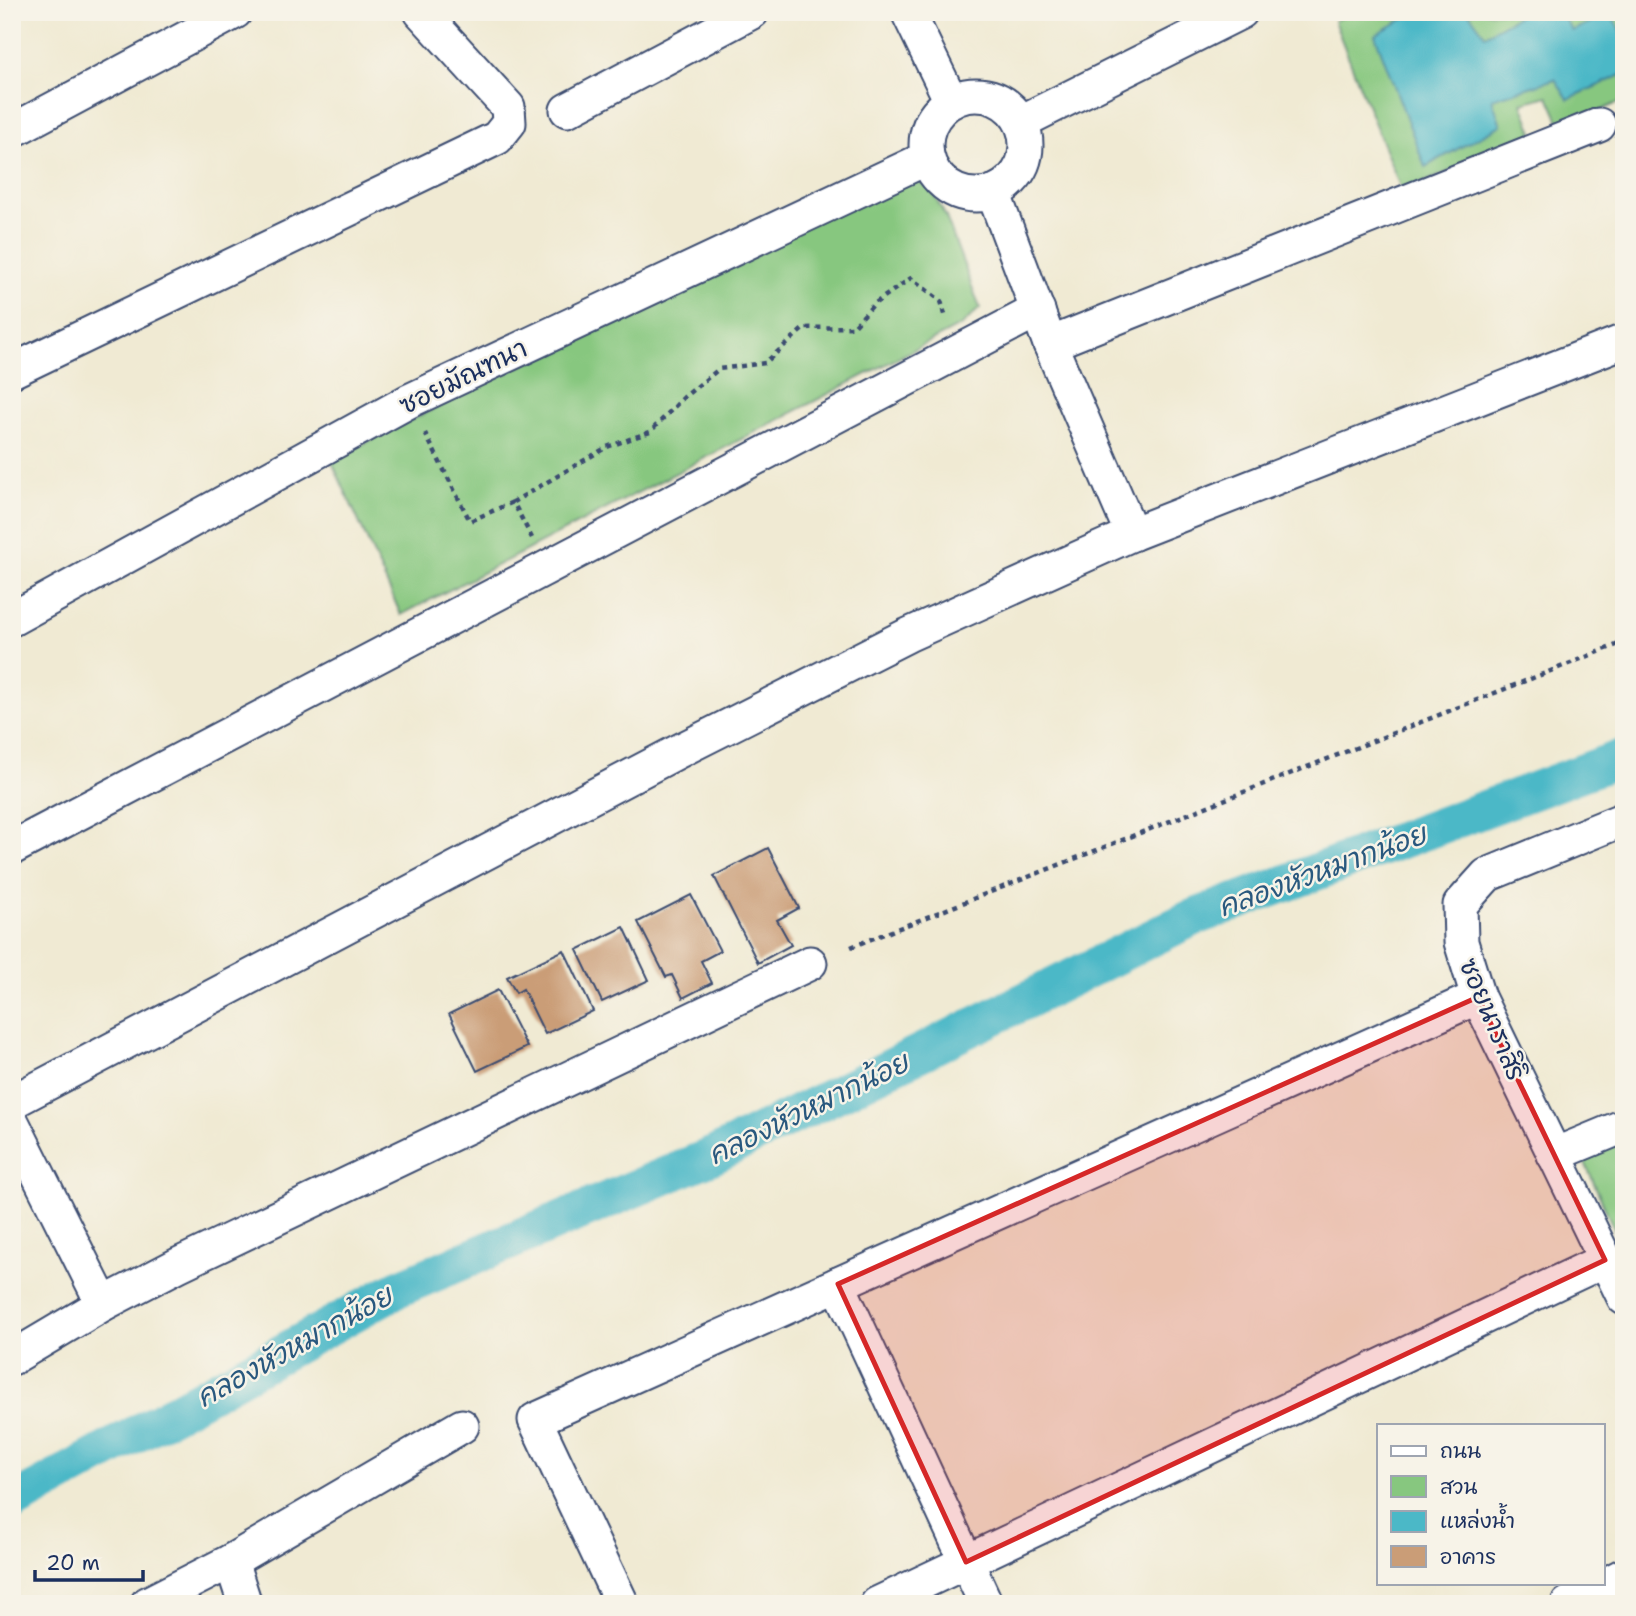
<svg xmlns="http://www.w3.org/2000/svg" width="1636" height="1616" viewBox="0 0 1636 1616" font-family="'Shantell Sans','Playpen Sans Thai',sans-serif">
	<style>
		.green { fill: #87c77f; stroke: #517b6e; stroke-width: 2 }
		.water { fill: #4bb8c7; stroke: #337492; stroke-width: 2 }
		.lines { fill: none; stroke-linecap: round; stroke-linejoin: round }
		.canal { stroke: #4bb8c7; stroke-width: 38 }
		.building { fill: #ca9d77 }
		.street-casing { stroke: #3b4b70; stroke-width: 37 }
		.path { stroke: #3b4b70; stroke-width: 4.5; stroke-dasharray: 5 5; stroke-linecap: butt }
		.street { stroke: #fff; stroke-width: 33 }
		.marked { fill: #d62828; fill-opacity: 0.2; stroke: #d62828; stroke-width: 5; stroke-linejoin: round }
		.labels { text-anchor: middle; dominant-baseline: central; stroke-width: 5; stroke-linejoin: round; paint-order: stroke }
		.street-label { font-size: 26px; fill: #1b2f5e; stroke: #f7f3e8 }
		.water-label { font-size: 28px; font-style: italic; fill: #29587e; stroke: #f7f3e8 }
	</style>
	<rect width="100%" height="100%" fill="#f7f3e8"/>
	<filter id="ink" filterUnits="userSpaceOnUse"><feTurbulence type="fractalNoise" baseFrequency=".0143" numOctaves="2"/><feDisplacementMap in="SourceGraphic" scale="14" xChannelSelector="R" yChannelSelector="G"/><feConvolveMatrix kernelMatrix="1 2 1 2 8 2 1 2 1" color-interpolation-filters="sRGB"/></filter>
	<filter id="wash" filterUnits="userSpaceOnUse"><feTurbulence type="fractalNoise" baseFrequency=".00686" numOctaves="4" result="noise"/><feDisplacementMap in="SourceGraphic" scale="28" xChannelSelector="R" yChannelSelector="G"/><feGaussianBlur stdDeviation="1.57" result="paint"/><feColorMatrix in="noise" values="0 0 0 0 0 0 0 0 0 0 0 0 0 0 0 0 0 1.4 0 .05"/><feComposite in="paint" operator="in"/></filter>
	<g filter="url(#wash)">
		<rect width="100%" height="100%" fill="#f0ead3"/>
		<g class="green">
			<path d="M1350 12H1624V100L1562 128 1548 96 1522 103 1534 135 1402 192 1334 21Z"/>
			<path d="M911 177 931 189 946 217 980 308 962 325 401 615 331 460 887 183Z"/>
			<path d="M1624 1141V1252L1583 1158Z"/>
		</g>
		<path class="water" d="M1416 12H1468L1485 35 1525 12H1560L1572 31 1610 13 1624 37V74L1568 99 1555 79 1492 99 1501 125 1425 167 1375 35Z"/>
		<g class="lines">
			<path class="canal" d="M12 1503 397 1289 714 1155 1190 919 1624 757"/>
		</g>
		<g id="blocks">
			<g class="building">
				<path d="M768 848 799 908 777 920 791 945 758 963 714 876Z"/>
				<path d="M691 895 720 951 701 961 712 983 683 998 672 975 666 977 638 922Z"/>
				<path d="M624 927 649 980 602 1002 577 950Z"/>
				<path d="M564 950 593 1011 545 1034 523 989 516 993 507 977Z"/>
				<path d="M498 990 527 1047 477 1071 449 1014Z"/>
			</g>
		</g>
	</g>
	<g filter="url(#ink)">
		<use href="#blocks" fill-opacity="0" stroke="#3b4b70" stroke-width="2"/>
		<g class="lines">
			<defs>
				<g id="street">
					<path d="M908 12 951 101"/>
					<circle cx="976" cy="145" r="50"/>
					<path d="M567 110 752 12"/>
					<path d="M1021 122 1241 12"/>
					<path d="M12 131 235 12"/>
					<path d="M993 192 1050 344 1132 534"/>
					<path d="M1050 344 1599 125"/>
					<path d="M12 371 497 138 509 123 508 107 421 12"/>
					<path d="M12 619 409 401 927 158"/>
					<path d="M1624 819 1487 875 1460 905 1461 942 1478 997 1624 1298"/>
					<path d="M12 848 1038 310"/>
					<path d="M12 1102 677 752 908 635 1132 534 1624 341"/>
					<path d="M12 1122 103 1304"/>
					<path d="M1554 1155 1624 1126"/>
					<path d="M838 1284 986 1604"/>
					<path d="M12 1358 103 1304 178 1265 810 963"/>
					<path d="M231 1561 245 1604"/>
					<path d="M147 1604 231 1561 462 1426"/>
					<path d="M622 1604 535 1420 1478 997"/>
					<path d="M877 1604 1605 1260"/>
					<path d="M1568 1604 1624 1575"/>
				</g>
			</defs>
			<use href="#street" class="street-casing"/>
			<g class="path">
				<path d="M425 433 470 521 513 502"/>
				<path d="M532 538 513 502 607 447 650 432 684 397 719 369 765 363 804 328 853 327 874 304 911 278 941 301 946 318"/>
				<path d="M851 947 1624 642"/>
			</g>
			<use href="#street" class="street"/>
		</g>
	</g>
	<path class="marked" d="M1478 997 1605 1260 966 1562 838 1284Z"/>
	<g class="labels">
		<g class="street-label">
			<text transform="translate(463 376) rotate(-26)">ซอยมัณฑนา</text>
			<text transform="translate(1493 1019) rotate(67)">ซอยนาราสิริ</text>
		</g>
		<g class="water-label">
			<text transform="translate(1322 870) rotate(-20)">คลองหัวหมากน้อย</text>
			<text transform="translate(808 1108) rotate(-26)">คลองหัวหมากน้อย</text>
			<text transform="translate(294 1346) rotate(-29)">คลองหัวหมากน้อย</text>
		</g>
	</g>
	<rect width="1636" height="1616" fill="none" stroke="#f7f3e8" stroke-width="42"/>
	<rect x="1377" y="1424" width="228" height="161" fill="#f7f3e8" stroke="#9fa5b1" stroke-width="2"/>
	<rect x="1391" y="1446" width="35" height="10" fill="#ffffff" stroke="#9fa5b1" stroke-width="2"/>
	<text x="1440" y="1458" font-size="21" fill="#1b2f5e">ถนน</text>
	<rect x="1391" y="1476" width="35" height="21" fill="#87c77f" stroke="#9fa5b1" stroke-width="2"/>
	<text x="1440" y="1494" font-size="21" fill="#1b2f5e">สวน</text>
	<rect x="1391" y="1511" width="35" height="21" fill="#4bb8c7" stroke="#9fa5b1" stroke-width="2"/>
	<text x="1440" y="1528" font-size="21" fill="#1b2f5e">แหล่งน้ำ</text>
	<rect x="1391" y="1546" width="35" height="21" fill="#ca9d77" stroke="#9fa5b1" stroke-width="2"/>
	<text x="1440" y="1564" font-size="21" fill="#1b2f5e">อาคาร</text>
	<path d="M35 1570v10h108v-10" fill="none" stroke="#1b2f5e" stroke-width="3.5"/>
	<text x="46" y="1570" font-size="21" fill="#1b2f5e" stroke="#f7f3e8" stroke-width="5" paint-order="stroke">20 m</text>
</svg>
